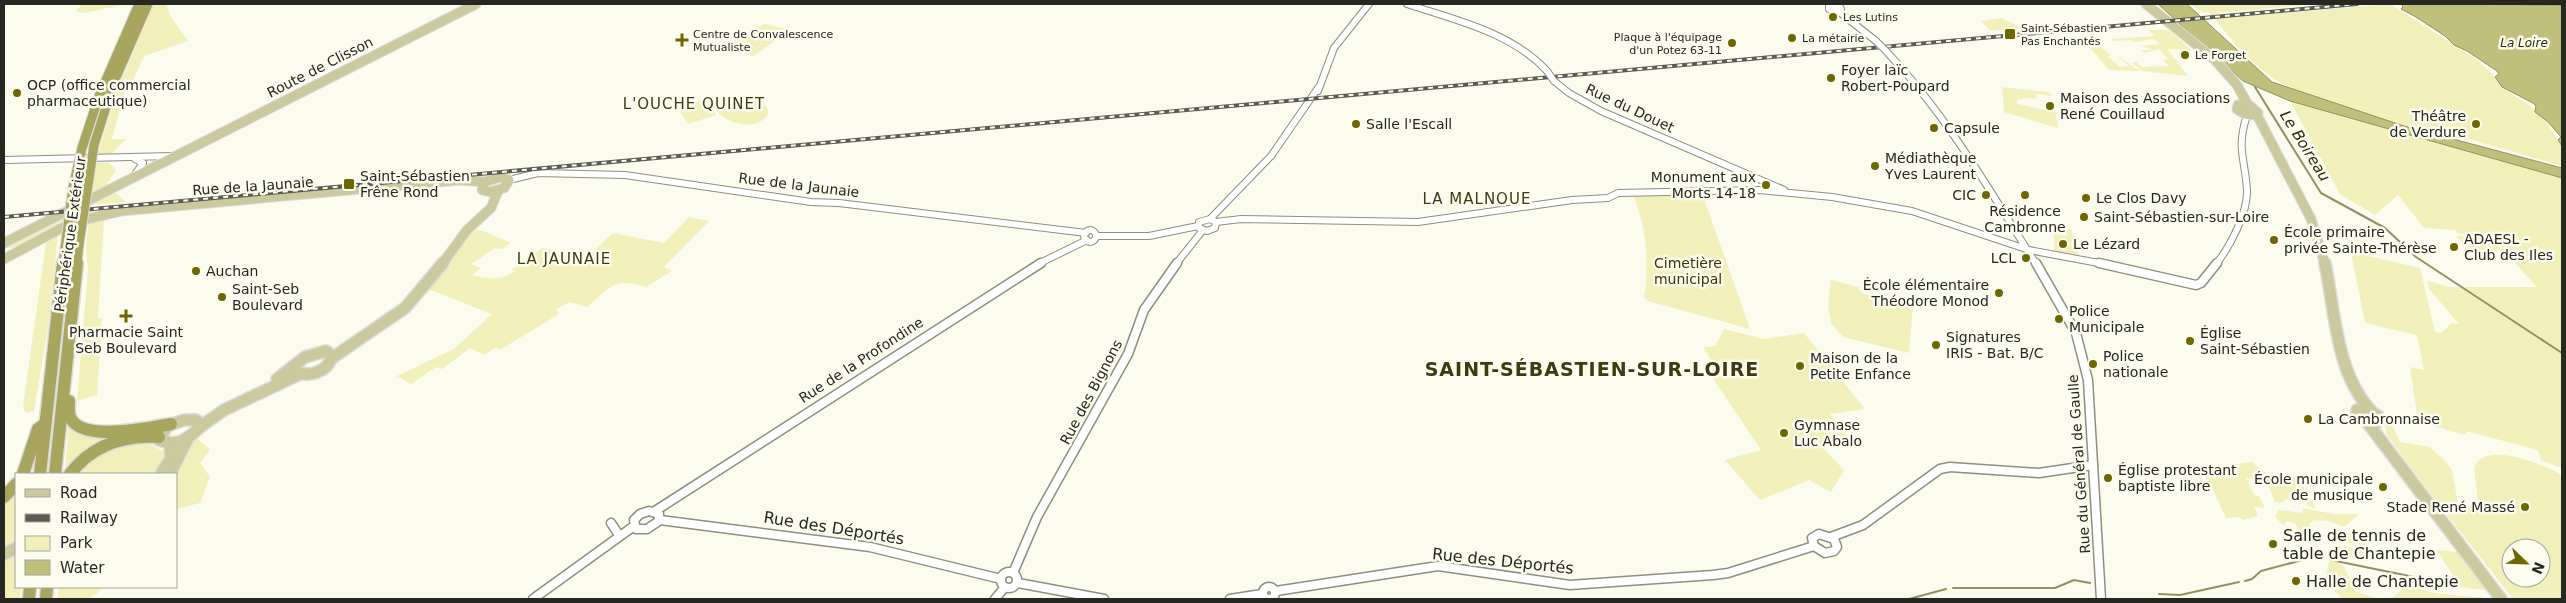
<svg xmlns="http://www.w3.org/2000/svg" width="2566" height="603" viewBox="0 0 2566 603" font-family="'DejaVu Sans',sans-serif">
	<style>
		.green { fill: #f1f0ba; fill-rule: evenodd }
		.water { fill: #c1bf7c; stroke: #939161 }
		.lines { fill: none; stroke-linecap: round; stroke-linejoin: round }
		.stream { stroke: #939161; stroke-width: 2 }
		.minor-far1-casing { stroke: #8f8e82; stroke-width: 8 }
		.minor-casing { stroke: #8f8e82; stroke-width: 11 }
		.major-far1-casing { stroke: #dcdcdc; stroke-width: 11 }
		.major-casing { stroke: #dcdcdc; stroke-width: 14 }
		.highway-far1-casing { stroke: #dcdcdc; stroke-width: 11 }
		.highway-casing { stroke: #dcdcdc; stroke-width: 15 }
		.minor-far1 { stroke: #fff; stroke-width: 6 }
		.minor { stroke: #fff; stroke-width: 8 }
		.major-far1 { stroke: #cbca9e; stroke-width: 9 }
		.major { stroke: #cbca9e; stroke-width: 11 }
		.highway-far1 { stroke: #a8a65e; stroke-width: 9 }
		.highway { stroke: #a8a65e; stroke-width: 12 }
		.rail-casing { stroke: #5b5b54; stroke-width: 4 }
		.rail { stroke: #fbfbee; stroke-width: 2; stroke-dasharray: 5; stroke-linecap: butt }
		.minor-bridge-casing { stroke: #8f8e82; stroke-width: 8; stroke-linecap: butt }
		.highway-bridge-casing { stroke: #dcdcdc; stroke-width: 11; stroke-linecap: butt }
		.minor-bridge { stroke: #fff; stroke-width: 6 }
		.highway-bridge { stroke: #a8a65e; stroke-width: 9 }
		.poi-dot { fill: #6c6700; stroke: #fbfbee; stroke-width: 2 }
		.labels { text-anchor: middle; dominant-baseline: central; stroke-width: 5; stroke-linejoin: round; paint-order: stroke }
		.far-poi-label { font-size: 11px; fill: #272722; stroke: #fbfbee; text-anchor: start }
		.far-water-label { font-size: 12px; font-style: italic; fill: #2c2b0c; stroke: #fbfbee }
		.street-label { font-size: 14px; fill: #272722; stroke: #fbfbee }
		.poi-label { font-size: 14px; fill: #272722; stroke: #fbfbee; text-anchor: start }
		.park-label { font-size: 14px; fill: #3a3700; stroke: #fbfbee }
		.neighbourhood-label { font-size: 15px; letter-spacing: 1px; fill: #3d3b12; stroke: #fbfbee }
		.water-label { font-size: 15px; font-style: italic; fill: #2c2b0c; stroke: #fbfbee }
		.near-street-label { font-size: 16px; fill: #272722; stroke: #fbfbee }
		.near-poi-label { font-size: 16px; fill: #272722; stroke: #fbfbee; text-anchor: start }
		.district-label { font-size: 19px; font-weight: bold; letter-spacing: 1px; fill: #3d3b12; stroke: #fbfbee }
	</style>
	<rect width="100%" height="100%" fill="#fbfbee"/>
	<g class="green">
		<path d="M80 4H128L83 13 75 11 81 6Z"/>
		<path d="M154 4H166L171 17 188 41 144 56 133 80 120 83Z"/>
		<path d="M2189 4H2315L2218 13 2224 18 2390 4 2480 62 2493 75 2500 86 2530 106 2547 123 2562 147V166L2452 134 2404 126 2295 90 2274 79 2255 64 2237 46 2209 12H2203Z"/>
		<path d="M2001 18 2023 28 1990 31 1981 21Z"/>
		<path d="M764 24 790 30 752 57 730 43Z"/>
		<path d="M2148 30H2169L2191 50 2167 49 2188 76 2142 71 2132 63 2136 62 2142 67 2169 66 2163 60 2168 59 2159 49 2145 53 2141 50H2153L2141 46 2160 44 2154 39 2134 42 2131 40 2114 41 2110 39 2155 36Z"/>
		<path d="M2095 43 2111 55 2107 56 2120 67 2129 66 2116 55 2140 71 2109 70 2087 44Z"/>
		<path d="M119 87H126L112 139H126L109 156H97Z"/>
		<path d="M2002 87 2048 92 2053 96 2037 94 2036 99 2025 98 2017 100V104C2032 106 2055 114 2064 113L2061 108 2069 109 2066 110V114L2071 115 2056 114 2058 128 2004 112Z"/>
		<path d="M743 96 753 99 767 107 769 113C758 132 729 125 717 111L718 105 729 98Z"/>
		<path d="M705 99 716 115 688 124 678 108Z"/>
		<path d="M2290 101 2562 178V468L2541 460 2538 450 2466 431V434H2461L2418 421 2410 367 2424 370 2417 335 2365 323 2351 252 2420 268 2435 332 2441 333 2452 323 2459 324 2429 289 2427 280 2448 287H2537L2494 240 2502 251 2470 250 2456 236 2480 237 2457 233 2455 230 2424 228 2398 195 2375 215 2340 194Z"/>
		<path d="M95 162 109 163 116 170 106 185 126 202 89 205Z"/>
		<path d="M1702 193 1750 329 1648 301 1644 297C1650 264 1646 225 1633 195Z"/>
		<path d="M112 209 71 219 15 248H5L69 213Z"/>
		<path d="M689 217 709 221 664 267 672 271 646 287C613 277 612 286 587 307L570 302 556 309 559 314 500 350 496 347 484 355 470 348 442 369 436 367 411 384 397 376 454 349 492 314 428 289 473 229 483 231 511 243 502 249 495 248 471 264 481 268 472 275C485 279 504 281 515 271L511 270 542 248 587 257 613 233 664 243Z"/>
		<path d="M104 218 98 318H102L97 395 77 401 88 270 86 252 88 222Z"/>
		<path d="M2065 229 2072 230 2073 236 2078 238V256L2054 251V233L2067 236Z"/>
		<path d="M58 235 48 328 34 411 26 413 23 406 46 243Z"/>
		<path d="M1831 280 1859 287V290C1866 298 1900 304 1911 302L1913 305 1909 353 1843 337 1831 323 1828 306Z"/>
		<path d="M1724 329 1764 339 1804 333 1865 409 1830 414 1850 439 1820 445 1844 470 1831 492 1809 480 1760 500 1725 460 1761 450 1710 374 1718 371 1703 347 1715 346Z"/>
		<path d="M78 423 151 439 153 446 163 451 198 439 210 450 200 463 210 477 200 503 176 509V474H65L68 427Z"/>
		<path d="M2385 425H2392L2400 442 2430 447 2445 461 2452 470 2458 504 2479 511 2474 468C2484 439 2544 465 2562 475V599H2513L2423 484 2387 435ZM2511 548H2541V578H2511Z"/>
		<path d="M2252 462 2266 473 2299 478 2316 509 2307 505 2306 501 2284 499 2285 502H2275L2266 480 2246 478 2254 495 2259 496 2265 508 2254 507 2258 516 2243 520 2239 517 2226 518 2203 468Z"/>
		<path d="M16 491V587H21L19 599H4V504Z"/>
		<path d="M2302 508 2334 514H2359L2344 527 2329 521 2314 520 2309 524 2311 532 2299 540 2289 530H2298L2296 524 2287 521 2283 525 2275 517 2279 510 2304 513Z"/>
		<path d="M2332 531 2361 535 2365 545 2336 541Z"/>
		<path d="M2339 546 2368 551 2372 561 2343 556Z"/>
		<path d="M2437 550 2457 552 2485 590 2460 587Z"/>
		<path d="M2330 557 2344 567 2355 591 2379 599H2342L2325 581Z"/>
		<path d="M58 587H102C94 603 75 599 58 599Z"/>
		<path d="M2405 587C2417 587 2425 591 2436 593 2455 596 2473 596 2492 599H2382L2394 597Z"/>
	</g>
	<g class="water">
		<path d="M2158 4H2187L2272 82 2404 126 2562 168V178L2290 101 2243 81Z"/>
		<path d="M2401 4 2562 5V146L2558 140 2561 137 2548 122 2535 112 2536 106 2533 103 2502 87 2495 77 2499 74 2497 71 2467 51 2454 45 2445 36 2416 17 2401 9 2403 7Z"/>
	</g>
	<g class="lines">
		<g class="stream">
			<path d="M2255 87 2321 193 2385 228 2416 257 2562 353"/>
			<path d="M2331 560 2458 586"/>
			<path d="M2245 581 2252 579 2261 571 2310 558"/>
			<path d="M1953 588H2055L2074 580 2090 583"/>
			<path d="M2159 594 2180 595 2239 582"/>
			<path d="M1909 599 1946 589"/>
		</g>
		<defs>
			<g id="minor-far1">
				<path d="M1407 4C1455 20 1511 32 1547 71"/>
				<path d="M1833 5 1840 7 1841 9 1836 11 1829 9V6Z"/>
				<path d="M1838 11 1876 41"/>
				<path d="M1886 51C1946 114 1990 191 2036 264"/>
				<path d="M1554 81 1569 93 1601 111 1784 190"/>
				<path d="M1318 91 1334 48 1369 4"/>
				<path d="M135 159 143 163 136 173"/>
				<path d="M4 160 172 156"/>
				<path d="M509 180 538 173 625 175 811 202 839 203 1086 233"/>
				<path d="M1210 219 1271 156 1318 88"/>
				<path d="M1210 219 1216 222 1215 228 1207 231 1199 228V222Z"/>
				<path d="M1216 222 1241 219 1418 222 1572 200 1608 198 1618 193 1759 190 1832 197 1912 211 2029 250 2104 264"/>
				<circle cx="1090" cy="236" r="6"/>
				<path d="M1098 236H1149L1198 226"/>
				<path d="M1038 264 1087 240"/>
				<path d="M1176 264 1203 230"/>
				<path d="M2216 264C2230 247 2248 212 2247 190 2245 158 2236 149 2247 115"/>
			</g>
			<g id="minor">
				<path d="M2036 263 2076 333 2088 380 2101 599"/>
				<path d="M2099 263 2196 285 2201 283 2217 263"/>
				<path d="M649 511 659 514V521L647 529H636L634 520 640 514Z"/>
				<path d="M655 511 1041 263"/>
				<path d="M660 520 870 547 1001 579"/>
				<path d="M611 523 619 535"/>
				<path d="M1819 534 1834 539 1837 547 1834 551 1825 553 1814 546 1812 538Z"/>
				<path d="M1831 537 1863 525 1940 469 1950 467 2039 473 2093 465"/>
				<circle cx="1009" cy="580" r="8"/>
				<path d="M1013 573 1037 517 1128 354 1144 310 1177 263"/>
				<path d="M1018 583 1104 599"/>
				<circle cx="1269" cy="593" r="6"/>
				<path d="M1276 591 1438 566 1570 585 1713 575 1728 573 1814 546"/>
				<path d="M533 599 634 526"/>
				<path d="M995 599 1005 587"/>
				<path d="M1230 599 1262 594"/>
			</g>
			<g id="major-far1">
				<path d="M2146 4 2215 60 2237 85 2248 105"/>
				<path d="M2238 105 2250 106 2258 113C2250 117 2244 114 2237 109Z"/>
				<path d="M2257 115 2311 219 2325 264"/>
				<path d="M500 177 509 180 504 188 490 192 482 190 485 182Z"/>
				<path d="M4 243 476 4"/>
				<path d="M4 259 71 223 121 211 460 180 485 182"/>
				<path d="M442 264 467 230 491 208 498 191"/>
			</g>
			<g id="major">
				<path d="M2325 263C2335 312 2336 374 2372 412"/>
				<path d="M332 358 405 308 443 263"/>
				<path d="M277 379 305 357 326 351 332 356C328 372 307 379 294 370V367"/>
				<path d="M2366 409 2378 416V422H2367L2357 415V410Z"/>
				<path d="M184 420H196L200 424V427C187 440 177 447 159 440L167 426Z"/>
				<path d="M2367 422 2501 599"/>
				<path d="M200 427 224 410 300 374"/>
				<path d="M161 474 171 458 170 444"/>
				<path d="M170 474 187 440"/>
				<path d="M4 554 16 548"/>
			</g>
			<g id="highway-far1">
				<path d="M94 145 114 82 148 4"/>
				<path d="M82 148 99 96 139 4"/>
				<path d="M63 264 65 248"/>
				<path d="M77 264 79 244"/>
			</g>
			<g id="highway">
				<path d="M69 401C69 406 68 412 70 417 81 443 149 428 171 424"/>
				<path d="M23 474 38 429 45 424"/>
				<path d="M40 474 63 263"/>
				<path d="M55 474 77 263"/>
				<path d="M70 474C92 445 123 435 159 437"/>
				<path d="M4 497 16 484"/>
				<path d="M29 599 30 587"/>
				<path d="M46 599 47 587"/>
			</g>
		</defs>
		<use href="#minor-far1" class="minor-far1-casing"/>
		<use href="#minor" class="minor-casing"/>
		<use href="#major-far1" class="major-far1-casing"/>
		<use href="#major" class="major-casing"/>
		<use href="#highway-far1" class="highway-far1-casing"/>
		<use href="#highway" class="highway-casing"/>
		<use href="#minor-far1" class="minor-far1"/>
		<use href="#minor" class="minor"/>
		<use href="#major-far1" class="major-far1"/>
		<use href="#major" class="major"/>
		<use href="#highway-far1" class="highway-far1"/>
		<use href="#highway" class="highway"/>
		<defs>
			<path id="rail" d="M4 217 2357 4"/>
		</defs>
		<use href="#rail" class="rail-casing"/>
		<use href="#rail" class="rail"/>
		<defs>
			<g id="minor-bridge">
				<path d="M1876 41 1886 51"/>
				<path d="M1547 71 1554 81"/>
			</g>
			<g id="highway-bridge">
				<path d="M79 244 94 145"/>
				<path d="M65 248 73 187 82 148"/>
			</g>
		</defs>
		<use href="#minor-bridge" class="minor-bridge-casing"/>
		<use href="#highway-bridge" class="highway-bridge-casing"/>
		<use href="#minor-bridge" class="minor-bridge"/>
		<use href="#highway-bridge" class="highway-bridge"/>
	</g>
	<g class="poi-dot">
		<circle cx="1833" cy="17" r="5"/>
		<rect x="2004" y="28" width="12" height="12" rx="2.5"/>
		<circle cx="1792" cy="38" r="5"/>
		<path d="M679.5 32.5h5v5h5v5h-5v5h-5v-5h-5v-5h5z"/>
		<circle cx="1732" cy="43" r="5"/>
		<circle cx="2185" cy="55" r="5"/>
		<circle cx="1831" cy="78" r="5"/>
		<circle cx="17" cy="93" r="5"/>
		<circle cx="2050" cy="106" r="5"/>
		<circle cx="1356" cy="124" r="5"/>
		<circle cx="2476" cy="124" r="5"/>
		<circle cx="1934" cy="128" r="5"/>
		<circle cx="1875" cy="166" r="5"/>
		<rect x="343" y="178" width="12" height="12" rx="2.5"/>
		<circle cx="1766" cy="185" r="5"/>
		<circle cx="1986" cy="195" r="5"/>
		<circle cx="2025" cy="195" r="5"/>
		<circle cx="2086" cy="198" r="5"/>
		<circle cx="2084" cy="217" r="5"/>
		<circle cx="2274" cy="240" r="5"/>
		<circle cx="2063" cy="244" r="5"/>
		<circle cx="2454" cy="247" r="5"/>
		<circle cx="2026" cy="258" r="5"/>
		<circle cx="196" cy="271" r="5"/>
		<circle cx="1999" cy="293" r="5"/>
		<circle cx="222" cy="297" r="5"/>
		<path d="M123.5 308.5h5v5h5v5h-5v5h-5v-5h-5v-5h5z"/>
		<circle cx="2059" cy="319" r="5"/>
		<circle cx="2190" cy="341" r="5"/>
		<circle cx="1936" cy="345" r="5"/>
		<circle cx="2093" cy="364" r="5"/>
		<circle cx="1800" cy="366" r="5"/>
		<circle cx="2308" cy="419" r="5"/>
		<circle cx="1784" cy="433" r="5"/>
		<circle cx="2108" cy="478" r="5"/>
		<circle cx="2383" cy="487" r="5"/>
		<circle cx="2525" cy="507" r="5"/>
		<circle cx="2273" cy="544" r="5"/>
		<circle cx="2296" cy="581" r="5"/>
	</g>
	<g class="labels">
		<g class="far-poi-label">
			<text x="1843" y="17">Les Lutins</text>
			<text x="2021" y="28">Saint-Sébastien<tspan x="2021" dy="13">Pas Enchantés</tspan></text>
			<text x="693" y="34">Centre de Convalescence<tspan x="693" dy="13">Mutualiste</tspan></text>
			<text x="1722" y="37" text-anchor="end">Plaque à l'équipage<tspan x="1722" dy="13">d'un Potez 63-11</tspan></text>
			<text x="1802" y="38">La métairie</text>
			<text x="2195" y="55">Le Forget</text>
		</g>
		<g class="far-water-label">
			<text x="2524" y="43">La Loire</text>
		</g>
		<g class="street-label">
			<text transform="translate(320 67) rotate(-27)">Route de Clisson</text>
			<text transform="translate(1630 108) rotate(25)">Rue du Douet</text>
			<text transform="translate(799 185) rotate(7)">Rue de la Jaunaie</text>
			<text transform="translate(253 186) rotate(-4)">Rue de la Jaunaie</text>
			<text transform="translate(70 234) rotate(-82)">Périphérique Extérieur</text>
			<text transform="translate(861 360) rotate(-33)">Rue de la Profondine</text>
			<text transform="translate(1091 392) rotate(-62)">Rue des Bignons</text>
			<text transform="translate(2079 464) rotate(-94)">Rue du Général de Gaulle</text>
		</g>
		<g class="poi-label">
			<text x="1841" y="70">Foyer laïc<tspan x="1841" dy="16">Robert-Poupard</tspan></text>
			<text x="27" y="85">OCP (office commercial<tspan x="27" dy="16">pharmaceutique)</tspan></text>
			<text x="2060" y="98">Maison des Associations<tspan x="2060" dy="16">René Couillaud</tspan></text>
			<text x="2466" y="116" text-anchor="end">Théâtre<tspan x="2466" dy="16">de Verdure</tspan></text>
			<text x="1366" y="124">Salle l'Escall</text>
			<text x="1944" y="128">Capsule</text>
			<text x="1885" y="158">Médiathèque<tspan x="1885" dy="16">Yves Laurent</tspan></text>
			<text x="360" y="176">Saint-Sébastien<tspan x="360" dy="16">Frêne Rond</tspan></text>
			<text x="1756" y="177" text-anchor="end">Monument aux<tspan x="1756" dy="16">Morts 14-18</tspan></text>
			<text x="1976" y="195" text-anchor="end">CIC</text>
			<text x="2096" y="198">Le Clos Davy</text>
			<text x="2025" y="211" text-anchor="middle">Résidence<tspan x="2025" dy="16">Cambronne</tspan></text>
			<text x="2094" y="217">Saint-Sébastien-sur-Loire</text>
			<text x="2284" y="232">École primaire<tspan x="2284" dy="16">privée Sainte-Thérèse</tspan></text>
			<text x="2464" y="239">ADAESL -<tspan x="2464" dy="16">Club des Iles</tspan></text>
			<text x="2073" y="244">Le Lézard</text>
			<text x="2016" y="258" text-anchor="end">LCL</text>
			<text x="206" y="271">Auchan</text>
			<text x="1989" y="285" text-anchor="end">École élémentaire<tspan x="1989" dy="16">Théodore Monod</tspan></text>
			<text x="232" y="289">Saint-Seb<tspan x="232" dy="16">Boulevard</tspan></text>
			<text x="2069" y="311">Police<tspan x="2069" dy="16">Municipale</tspan></text>
			<text x="126" y="332" text-anchor="middle">Pharmacie Saint<tspan x="126" dy="16">Seb Boulevard</tspan></text>
			<text x="2200" y="333">Église<tspan x="2200" dy="16">Saint-Sébastien</tspan></text>
			<text x="1946" y="337">Signatures<tspan x="1946" dy="16">IRIS - Bat. B/C</tspan></text>
			<text x="2103" y="356">Police<tspan x="2103" dy="16">nationale</tspan></text>
			<text x="1810" y="358">Maison de la<tspan x="1810" dy="16">Petite Enfance</tspan></text>
			<text x="2318" y="419">La Cambronnaise</text>
			<text x="1794" y="425">Gymnase<tspan x="1794" dy="16">Luc Abalo</tspan></text>
			<text x="2118" y="470">Église protestant<tspan x="2118" dy="16">baptiste libre</tspan></text>
			<text x="2373" y="479" text-anchor="end">École municipale<tspan x="2373" dy="16">de musique</tspan></text>
			<text x="2515" y="507" text-anchor="end">Stade René Massé</text>
		</g>
		<g class="park-label">
			<text x="1688" y="263">Cimetière<tspan x="1688" dy="16">municipal</tspan></text>
		</g>
		<g class="neighbourhood-label">
			<text x="694" y="104">L'OUCHE QUINET</text>
			<text x="1477" y="199">LA MALNOUE</text>
			<text x="564" y="259">LA JAUNAIE</text>
		</g>
		<g class="water-label">
			<text transform="translate(2305 146) rotate(58)">Le Boireau</text>
		</g>
		<g class="near-street-label">
			<text transform="translate(834 528) rotate(9)">Rue des Déportés</text>
			<text transform="translate(1503 561) rotate(6)">Rue des Déportés</text>
		</g>
		<g class="near-poi-label">
			<text x="2283" y="535">Salle de tennis de<tspan x="2283" dy="18">table de Chantepie</tspan></text>
			<text x="2306" y="581">Halle de Chantepie</text>
		</g>
		<g class="district-label">
			<text x="1592" y="369">SAINT-SÉBASTIEN-SUR-LOIRE</text>
		</g>
	</g>
	<rect width="2566" height="603" fill="none" stroke="#272722" stroke-width="10"/>
	<rect x="15" y="473" width="162" height="115" fill="#fbfbee" stroke="#a6a69c"/>
	<rect x="25" y="489" width="25" height="8" fill="#cbca9e" stroke="#a6a69c"/>
	<text x="60" y="498" font-size="15" fill="#272722">Road</text>
	<rect x="25" y="514" width="25" height="8" fill="#5b5b54" stroke="#a6a69c"/>
	<text x="60" y="523" font-size="15" fill="#272722">Railway</text>
	<rect x="25" y="536" width="25" height="15" fill="#f1f0ba" stroke="#a6a69c"/>
	<text x="60" y="548" font-size="15" fill="#272722">Park</text>
	<rect x="25" y="560" width="25" height="15" fill="#c1bf7c" stroke="#a6a69c"/>
	<text x="60" y="573" font-size="15" fill="#272722">Water</text>
	<g transform="translate(2526 563) rotate(113)"><circle r="24" fill="#fbfbee" stroke="#a6a69c"/>
	<path d="M0-4L9 19L0 12L-9 19Z" fill="#6c6700"/>
	<text y="-8" font-size="14" font-weight="bold" text-anchor="middle" fill="#272722">N</text>
	</g>
</svg>
